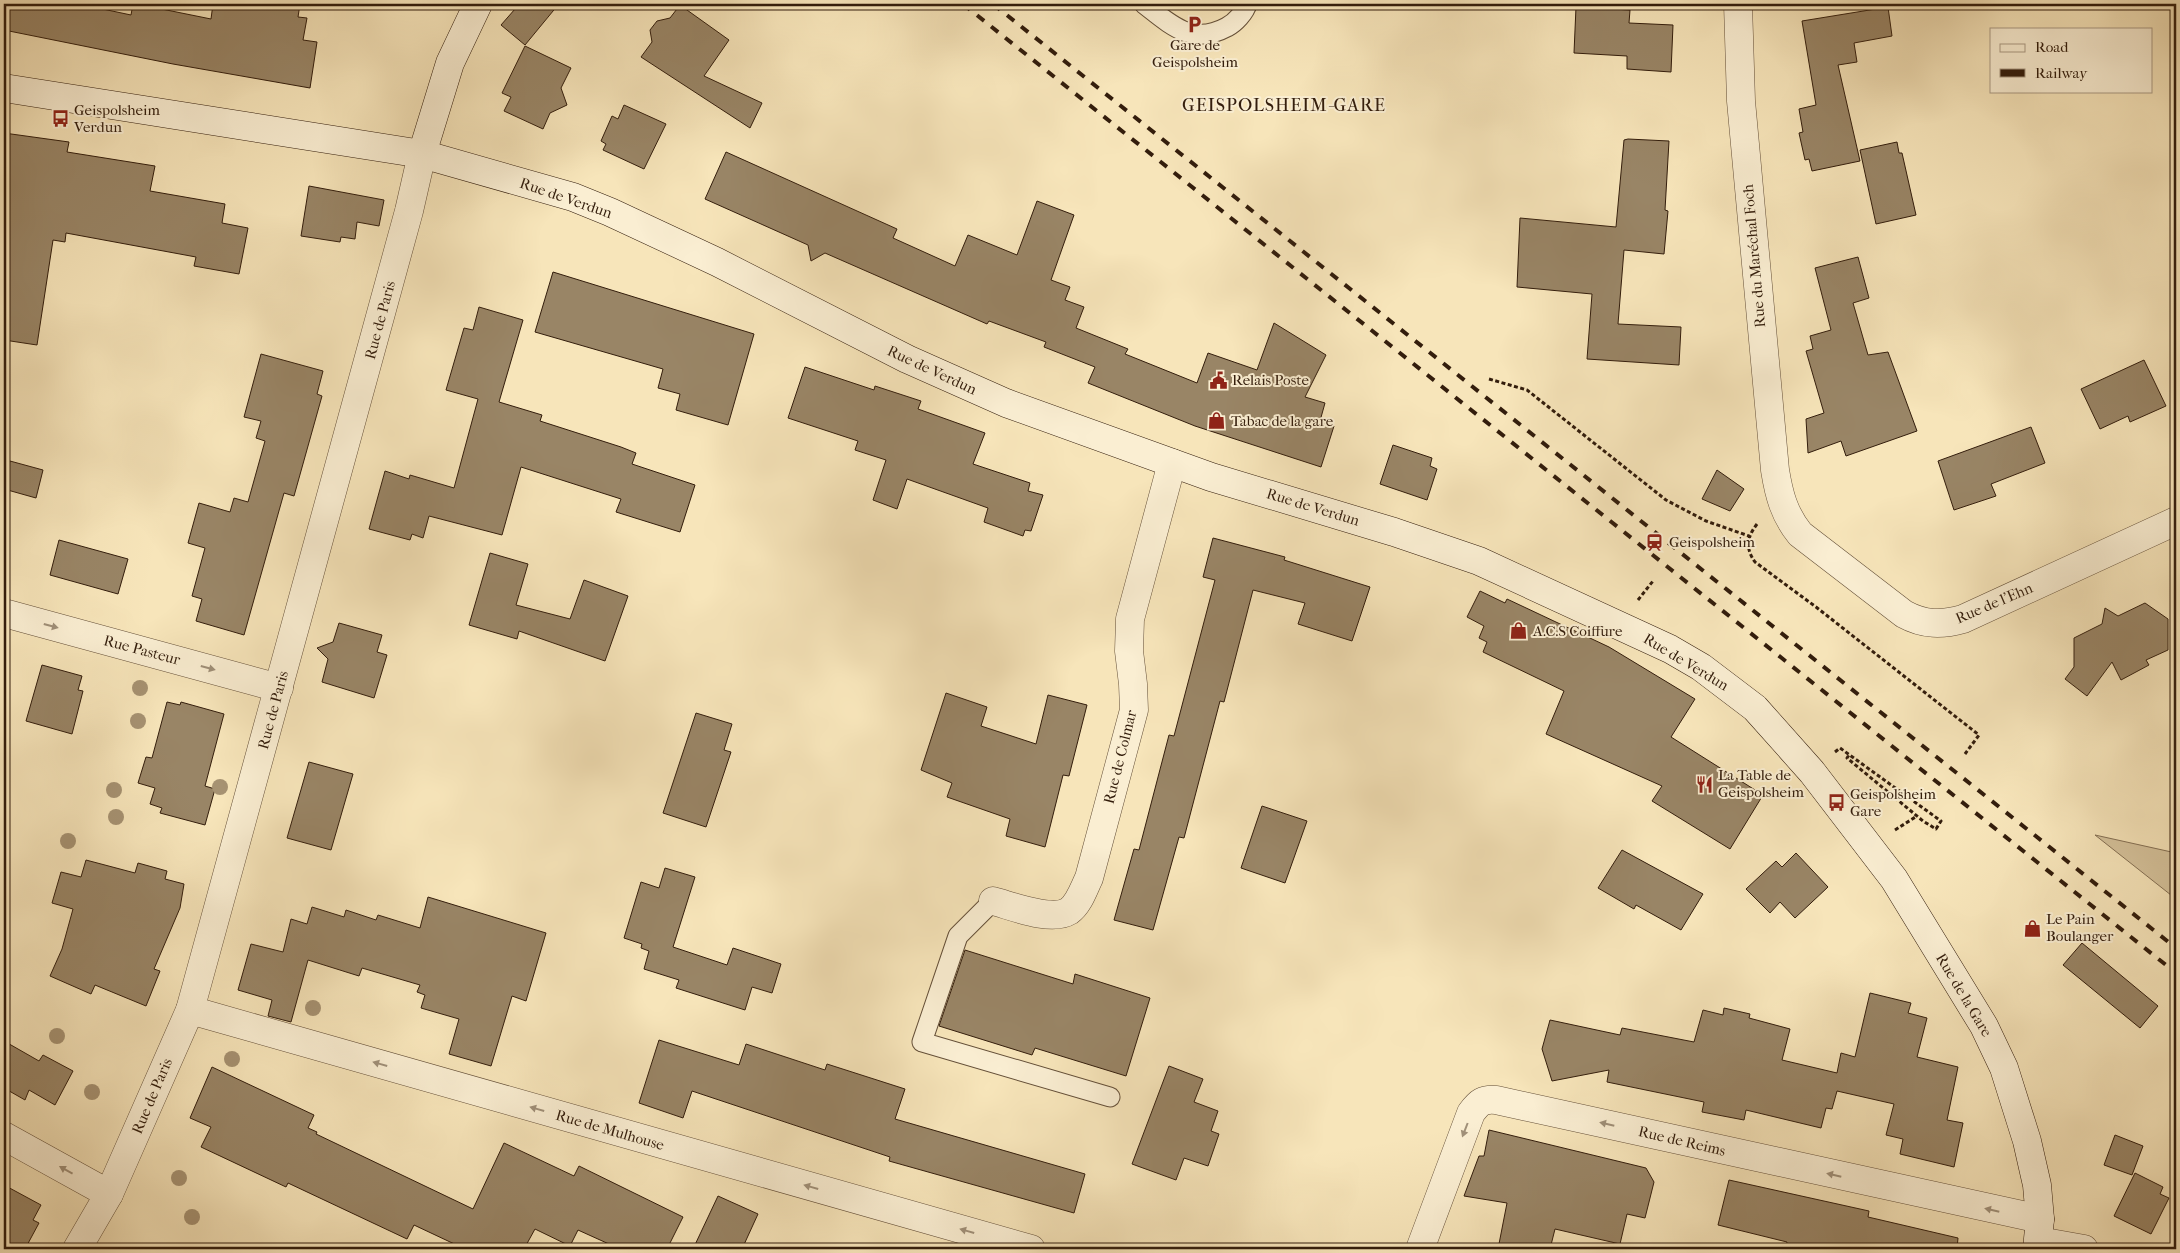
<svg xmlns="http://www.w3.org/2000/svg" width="2180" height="1253" viewBox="0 0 2180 1253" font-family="'IM FELL French Canon',serif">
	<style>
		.green { fill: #d6c39c; stroke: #847054 }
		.building { fill: #998566; stroke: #331d0c }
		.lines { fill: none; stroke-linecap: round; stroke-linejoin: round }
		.lane-casing { stroke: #644f38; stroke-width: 21 }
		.street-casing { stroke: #644f38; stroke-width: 29 }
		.secondary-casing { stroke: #331d0c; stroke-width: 29 }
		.path { stroke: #331d0c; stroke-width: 3; stroke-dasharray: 4 2.5; stroke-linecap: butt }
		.lane { stroke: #faeed2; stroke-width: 19 }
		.street { stroke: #faeed2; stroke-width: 28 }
		.secondary { stroke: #faeed2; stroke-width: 28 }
		.rail { stroke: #331d0c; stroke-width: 4; stroke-dasharray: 9 9; stroke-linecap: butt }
		.tree { fill: #a69272 }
		.oneway { fill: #a09079 }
		.labels { text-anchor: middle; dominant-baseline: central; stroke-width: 4; stroke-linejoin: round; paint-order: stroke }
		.poi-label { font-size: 15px; fill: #331d0c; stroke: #faeed2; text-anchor: start }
		.street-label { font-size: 15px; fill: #331d0c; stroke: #faeed2 }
		.quarter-label { font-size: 18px; letter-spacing: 1px; fill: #331d0c; stroke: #faeed2 }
	</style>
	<rect width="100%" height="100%" fill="#f7e5ba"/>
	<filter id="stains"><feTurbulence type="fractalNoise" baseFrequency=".004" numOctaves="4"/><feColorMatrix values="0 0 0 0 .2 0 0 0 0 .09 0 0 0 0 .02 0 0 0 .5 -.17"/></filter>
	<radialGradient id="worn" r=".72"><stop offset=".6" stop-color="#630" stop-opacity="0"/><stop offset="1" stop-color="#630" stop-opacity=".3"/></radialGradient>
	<path class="green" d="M2095 835 2176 853V899Z"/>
	<g class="building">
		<path d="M4 4H79L131 15 133 4H137L211 19 213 4H300L298 17 307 18 303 40 317 42 310 88 173 64 4 30Z"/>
		<path d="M558 5 525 45 501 25 515 9Z"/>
		<path d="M680 5 729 40 704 76 762 103 750 128 641 57 652 42 650 30 657 21 670 18Z"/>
		<path d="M1576 7 1630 10 1629 23 1673 25 1671 72 1627 69V56L1574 53Z"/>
		<path d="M1888 7 1892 36 1854 43 1857 62 1838 65 1860 161 1812 171 1809 159 1805 160 1799 133 1803 132 1799 109 1816 105 1802 21Z"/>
		<path d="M525 46 571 68 561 88 567 105 550 113 543 129 504 111 511 97 502 93Z"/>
		<path d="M624 105 666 124 644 169 603 150 606 144 601 141 612 116 618 119Z"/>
		<path d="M4 133 69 142 67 152 155 166 150 191 225 204 222 223 248 228 239 274 194 266 196 257 66 233 65 242 53 240 37 345 4 340Z"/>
		<path d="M1628 139 1669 141 1665 210 1668 211 1664 254 1624 250 1618 324 1681 327 1679 365 1587 359 1592 294 1517 287 1520 218 1616 227 1624 140Z"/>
		<path d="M1897 142 1899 153H1902L1916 215 1876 224 1860 150Z"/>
		<path d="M726 152 897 229 893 238 955 266 968 235 1017 255 1037 201 1074 215 1051 280 1070 287 1065 300 1084 307 1076 328 1128 349 1125 354 1197 383 1208 353 1257 370 1274 323 1326 355 1305 397 1325 403 1320 421 1334 426 1321 467 1195 426 1088 383 1095 367 1044 347 1046 342 989 321 987 324 825 253 811 261 808 245 705 199Z"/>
		<path d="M309 186 384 200 379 226 357 222 355 239 341 237 340 242 301 236Z"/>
		<path d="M1858 257 1869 298 1853 303 1868 355 1888 352 1917 431 1846 456 1841 441 1808 453 1806 419 1824 413 1806 351 1813 349 1810 336 1831 330 1815 268Z"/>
		<path d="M553 272 754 334 728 425 676 410 680 394 658 388 663 369 535 332Z"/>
		<path d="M479 307 523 320 499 402 542 415 540 421 621 447 636 453 632 464 695 485 680 532 616 512 621 499 521 467 502 535 429 516 423 538 412 534 410 540 369 529 385 471 409 479 410 475 454 488 478 399 446 390 464 328 473 330Z"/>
		<path d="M261 354 323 371 317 394 322 396 294 496 284 493 244 635 196 621 202 599 192 596 205 548 188 543 199 503 230 512 234 498 248 502 265 441 256 438 261 421 244 417Z"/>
		<path d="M2144 360 2166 406 2130 422 2128 416 2100 429 2081 389Z"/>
		<path d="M805 367 874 390 875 386 921 401 918 409 985 433 973 464 1030 483 1028 491 1043 495 1031 531 1025 530 1023 536 984 522 988 508 907 479 897 509 873 500 886 460 855 450 858 441 788 418Z"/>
		<path d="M2031 427 2045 463 1991 484 1996 496 1954 510 1938 461Z"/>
		<path d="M1393 445 1432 458 1430 466 1437 469 1427 500 1380 484Z"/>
		<path d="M10 461 43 470 36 498 4 489Z"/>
		<path d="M1717 470 1744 489 1730 511 1702 499Z"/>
		<path d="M1213 538 1285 557 1284 560 1370 587 1352 641 1298 624 1305 603 1253 590 1224 702 1220 701 1184 838 1179 837 1153 930 1114 920 1134 849 1139 850 1169 735 1174 736 1215 580 1203 577Z"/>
		<path d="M59 540 128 559 118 594 50 575Z"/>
		<path d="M490 553 528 564 516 605 570 619 584 580 628 596 605 661 519 631 517 639 469 625Z"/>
		<path d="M1480 591 1505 603 1507 599 1609 647 1695 699 1671 737 1763 795 1730 849 1652 801 1662 786 1546 734 1564 691 1483 652 1487 642 1479 638 1484 626 1467 617Z"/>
		<path d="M2145 603 2168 619V650L2146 660 2149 665 2121 680 2112 662 2087 696 2065 679 2074 667V638L2102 624 2105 608 2118 616Z"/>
		<path d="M339 623 382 635 377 652 387 655 374 698 322 682 328 659 317 648 333 642Z"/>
		<path d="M42 665 82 676 78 690 83 691 72 734 26 721Z"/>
		<path d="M946 693 987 707 981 726 1036 744 1048 695 1087 705 1069 776 1063 775 1045 847 1006 836 1010 819 947 797 952 783 921 770Z"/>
		<path d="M167 702 180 705 181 702 224 714 205 786 215 789 205 825 160 813 162 808 150 804 155 788 138 783 146 757 152 758Z"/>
		<path d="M696 713 732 724 724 750 731 752 706 827 663 813Z"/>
		<path d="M309 762 353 774 331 850 287 838Z"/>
		<path d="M1262 806 1307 821 1285 883 1241 868Z"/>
		<path d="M1622 850 1703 894 1681 930 1636 905 1634 909 1598 888Z"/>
		<path d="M1796 853 1828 887 1795 918 1780 902 1770 913 1746 889 1776 861 1782 867Z"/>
		<path d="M86 860 135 873 138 863 167 871 165 879 184 884 180 908 154 969 160 971 146 1006 95 985 91 994 50 976 62 949 73 909 52 903 61 872 81 877Z"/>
		<path d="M665 868 695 877 673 947 727 965 733 948 781 964 772 993 752 987 745 1010 676 988 679 980 644 969 649 951 641 948 642 944 624 938 641 882 659 888Z"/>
		<path d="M428 897 546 933 526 1001 512 996 491 1066 449 1054 459 1019 421 1008 425 995 417 992 420 985 362 968 359 976 308 960 291 1022 268 1016 272 1000 238 990 251 944 283 952 291 919 307 924 312 907 344 917 346 910 376 920 378 915 420 928Z"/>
		<path d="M2082 943 2158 1006 2140 1028 2063 965Z"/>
		<path d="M965 950 1073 984 1075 974 1150 998 1126 1076 1035 1048 1032 1055 939 1026Z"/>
		<path d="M1870 993 1911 1003 1908 1013 1927 1018 1917 1057 1958 1067 1947 1120 1963 1123 1954 1167 1900 1154 1903 1139 1886 1135 1894 1104 1837 1091 1832 1109 1826 1108 1821 1128 1746 1110 1744 1120 1702 1112 1704 1102 1607 1082 1609 1070 1552 1081 1542 1049 1550 1020 1620 1035 1622 1028 1694 1042 1703 1010 1723 1015 1724 1008 1750 1014 1749 1018 1790 1029 1782 1060 1837 1073 1841 1053 1855 1057Z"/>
		<path d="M659 1040 739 1065 746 1044 825 1070 827 1064 905 1089 895 1119 1085 1174 1074 1213 889 1161 890 1157 692 1091 683 1118 639 1103Z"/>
		<path d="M4 1041 39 1061 43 1055 73 1071 55 1105 29 1090 25 1100 4 1088Z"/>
		<path d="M1169 1066 1203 1079 1194 1102 1218 1111 1211 1131 1219 1134 1208 1166 1184 1158 1176 1180 1132 1164Z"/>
		<path d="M212 1067 314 1115 308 1128 317 1132 316 1134 473 1209 504 1143 574 1176 579 1166 683 1217 667 1249H620L578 1230 570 1246 535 1229 524 1249H465L414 1225 407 1239 288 1183 286 1187 201 1147 211 1127 190 1118Z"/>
		<path d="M1489 1130 1646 1168 1654 1182 1645 1218 1627 1214 1620 1244 1555 1229 1550 1249H1498L1507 1203 1464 1196 1479 1156H1484Z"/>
		<path d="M2115 1135 2143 1146 2132 1175 2104 1165Z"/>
		<path d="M2135 1173 2163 1187 2160 1194 2169 1198 2151 1234 2114 1216Z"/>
		<path d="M1729 1180 1869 1211 1868 1217 1958 1238 1957 1249H1786L1787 1242 1718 1225Z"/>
		<path d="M4 1185 41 1205 33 1220 39 1223 25 1249H4Z"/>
		<path d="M718 1196 758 1214 742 1249H693Z"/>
	</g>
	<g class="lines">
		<defs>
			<g id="lane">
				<path d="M1144 4C1171 25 1192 46 1227 27 1235 23 1245 12 1247 4"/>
				<path d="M993 901 958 936 922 1042 1110 1097"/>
			</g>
			<g id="street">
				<path d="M1738 4 1741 101 1775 470C1779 495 1784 514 1800 534L1904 614C1924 625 1942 625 1963 619L2176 521"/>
				<path d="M4 613 279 688"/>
				<path d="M993 901C1012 906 1051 922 1069 911 1079 904 1084 888 1089 878L1134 710 1133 684 1129 651 1130 619 1172 463"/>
				<path d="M190 1010 1031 1249"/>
				<path d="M4 1136 109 1194"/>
				<path d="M2039 1241 2084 1249"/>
				<path d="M77 1249 109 1194 190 1010 409 211 422 154"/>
				<path d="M1420 1249 1471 1113C1479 1102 1483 1099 1496 1100L2040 1219"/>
			</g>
			<g id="secondary">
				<path d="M4 88 422 154 573 197 610 212 717 262 907 359 1006 403 1211 477 1394 532 1479 561 1670 649 1701 667 1755 708 1812 772 1894 879 1984 1026 2004 1068 2027 1141 2037 1185 2040 1219 2037 1249"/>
				<path d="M422 154 450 63 478 4"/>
			</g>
		</defs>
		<use href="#lane" class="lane-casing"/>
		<use href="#street" class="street-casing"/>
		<use href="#secondary" class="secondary-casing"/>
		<g class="path">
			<path d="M1489 379 1527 390 1666 500 1706 521 1749 536"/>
			<path d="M1757 524C1747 537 1745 548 1755 562L1816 607 1979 735 1965 754"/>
			<path d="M1638 600 1653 581"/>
			<path d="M1835 752 1840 748 1941 821 1936 829 1923 821 1847 758 1849 755"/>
			<path d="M1895 830 1917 816"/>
		</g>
		<use href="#lane" class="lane"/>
		<use href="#street" class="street"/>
		<use href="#secondary" class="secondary"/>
		<g class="rail">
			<path d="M963 4 2176 973"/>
			<path d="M993 4 2176 948"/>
		</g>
	</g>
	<g class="tree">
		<circle cx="140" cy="688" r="8"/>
		<circle cx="138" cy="721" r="8"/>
		<circle cx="220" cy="787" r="8"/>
		<circle cx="114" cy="790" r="8"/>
		<circle cx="116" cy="817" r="8"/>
		<circle cx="68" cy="841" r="8"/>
		<circle cx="313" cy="1008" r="8"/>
		<circle cx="57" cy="1036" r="8"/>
		<circle cx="232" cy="1059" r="8"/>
		<circle cx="92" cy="1092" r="8"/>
		<circle cx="179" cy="1178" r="8"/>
		<circle cx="192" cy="1217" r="8"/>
	</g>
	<defs><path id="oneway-solid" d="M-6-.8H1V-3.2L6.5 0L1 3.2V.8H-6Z" transform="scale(1.25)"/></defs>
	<g class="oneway">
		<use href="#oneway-solid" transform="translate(51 626) rotate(15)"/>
		<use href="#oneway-solid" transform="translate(208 668) rotate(15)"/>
		<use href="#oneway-solid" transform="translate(380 1064) rotate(-164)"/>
		<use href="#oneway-solid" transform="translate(537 1109) rotate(-164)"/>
		<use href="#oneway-solid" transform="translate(1607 1124) rotate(-167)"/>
		<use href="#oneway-solid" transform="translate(1465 1130) rotate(111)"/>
		<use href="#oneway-solid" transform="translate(66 1170) rotate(-151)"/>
		<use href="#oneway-solid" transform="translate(1834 1175) rotate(-167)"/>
		<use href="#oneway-solid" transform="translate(811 1187) rotate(-164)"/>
		<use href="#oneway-solid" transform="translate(1992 1210) rotate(-167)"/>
		<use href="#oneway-solid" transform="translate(967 1231) rotate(-164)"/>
	</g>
	<defs>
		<symbol id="parking-bare" viewBox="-9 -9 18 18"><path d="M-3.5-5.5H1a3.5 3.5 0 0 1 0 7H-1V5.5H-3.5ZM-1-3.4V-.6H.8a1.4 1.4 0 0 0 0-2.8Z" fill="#8f2418" stroke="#faeed2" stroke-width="2.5" paint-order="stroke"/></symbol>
		<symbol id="bus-bare" viewBox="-9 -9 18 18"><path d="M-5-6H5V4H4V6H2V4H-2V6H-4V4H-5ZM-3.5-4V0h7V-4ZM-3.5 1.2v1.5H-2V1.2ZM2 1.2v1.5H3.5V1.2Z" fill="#8f2418" stroke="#faeed2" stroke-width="2.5" paint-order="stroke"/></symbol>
		<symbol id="civic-bare" viewBox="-9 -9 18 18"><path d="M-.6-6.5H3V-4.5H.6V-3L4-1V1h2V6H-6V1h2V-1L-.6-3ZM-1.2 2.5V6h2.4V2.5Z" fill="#8f2418" stroke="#faeed2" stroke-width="2.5" paint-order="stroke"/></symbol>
		<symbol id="shop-bare" viewBox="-9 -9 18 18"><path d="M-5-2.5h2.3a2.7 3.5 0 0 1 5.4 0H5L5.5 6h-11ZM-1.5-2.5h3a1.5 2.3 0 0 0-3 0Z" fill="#8f2418" stroke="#faeed2" stroke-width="2.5" paint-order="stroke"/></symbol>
		<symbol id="station-bare" viewBox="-9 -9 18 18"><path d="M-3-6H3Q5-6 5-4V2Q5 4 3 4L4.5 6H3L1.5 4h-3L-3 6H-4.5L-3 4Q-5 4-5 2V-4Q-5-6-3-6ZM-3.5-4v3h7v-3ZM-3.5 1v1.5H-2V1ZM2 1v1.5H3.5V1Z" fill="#8f2418" stroke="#faeed2" stroke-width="2.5" paint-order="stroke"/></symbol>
		<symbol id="restaurant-bare" viewBox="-9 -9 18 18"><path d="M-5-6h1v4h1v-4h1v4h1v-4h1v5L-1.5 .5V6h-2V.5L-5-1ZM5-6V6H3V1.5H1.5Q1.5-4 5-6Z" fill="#8f2418" stroke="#faeed2" stroke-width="2.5" paint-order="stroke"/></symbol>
	</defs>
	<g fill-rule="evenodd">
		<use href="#parking-bare" x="1182" y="12" width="25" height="25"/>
		<use href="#bus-bare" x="48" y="106" width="25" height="25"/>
		<use href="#civic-bare" x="1206" y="368" width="25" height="25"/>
		<use href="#shop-bare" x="1204" y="408" width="25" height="25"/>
		<use href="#station-bare" x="1642" y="530" width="25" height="25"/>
		<use href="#shop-bare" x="1506" y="618" width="25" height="25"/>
		<use href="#restaurant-bare" x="1692" y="772" width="25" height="25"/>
		<use href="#bus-bare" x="1824" y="790" width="25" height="25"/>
		<use href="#shop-bare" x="2020" y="916" width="25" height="25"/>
	</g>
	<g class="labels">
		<g class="poi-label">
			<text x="1195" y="45" text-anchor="middle">Gare de<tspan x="1195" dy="17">Geispolsheim</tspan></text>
			<text x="74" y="110">Geispolsheim<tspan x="74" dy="17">Verdun</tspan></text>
			<text x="1232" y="380">Relais Poste</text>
			<text x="1231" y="421">Tabac de la gare</text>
			<text x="1669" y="542">Geispolsheim</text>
			<text x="1533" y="631">A.C.S Coiffure</text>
			<text x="1718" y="775">La Table de<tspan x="1718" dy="17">Geispolsheim</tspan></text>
			<text x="1850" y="794">Geispolsheim<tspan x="1850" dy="17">Gare</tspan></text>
			<text x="2046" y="919">Le Pain<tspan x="2046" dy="17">Boulanger</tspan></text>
		</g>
		<g class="street-label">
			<text transform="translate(566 198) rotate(19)">Rue de Verdun</text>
			<text transform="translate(1754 256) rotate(-95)">Rue du Maréchal Foch</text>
			<text transform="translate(380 320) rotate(-75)">Rue de Paris</text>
			<text transform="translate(932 370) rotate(25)">Rue de Verdun</text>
			<text transform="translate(1313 507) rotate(17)">Rue de Verdun</text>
			<text transform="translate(1994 603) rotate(-23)">Rue de l'Ehn</text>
			<text transform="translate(142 650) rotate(15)">Rue Pasteur</text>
			<text transform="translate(1686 662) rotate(31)">Rue de Verdun</text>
			<text transform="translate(273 710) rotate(-75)">Rue de Paris</text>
			<text transform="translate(1120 757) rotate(-76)">Rue de Colmar</text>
			<text transform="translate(1964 995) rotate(59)">Rue de la Gare</text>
			<text transform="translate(152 1096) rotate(-67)">Rue de Paris</text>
			<text transform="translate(610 1130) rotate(16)">Rue de Mulhouse</text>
			<text transform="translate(1682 1141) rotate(13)">Rue de Reims</text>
		</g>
		<g class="quarter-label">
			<text x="1284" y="105">GEISPOLSHEIM-GARE</text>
		</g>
	</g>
	<rect width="2180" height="1253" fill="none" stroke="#f7e5ba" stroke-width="20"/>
	<rect x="5" y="5" width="2170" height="1243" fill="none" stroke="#331d0c" stroke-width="2.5"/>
	<rect x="10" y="10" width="2160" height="1233" fill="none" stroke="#331d0c"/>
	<rect x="1990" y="28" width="162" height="65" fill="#faeed2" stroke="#aa9a83"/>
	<rect x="2000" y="44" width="25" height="8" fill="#faeed2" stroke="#aa9a83"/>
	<text x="2035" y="52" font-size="15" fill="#331d0c">Road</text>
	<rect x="2000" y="69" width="25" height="8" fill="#331d0c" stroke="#aa9a83"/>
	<text x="2035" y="78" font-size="15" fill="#331d0c">Railway</text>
	<rect width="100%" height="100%" filter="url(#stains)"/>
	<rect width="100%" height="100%" fill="url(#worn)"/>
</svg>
